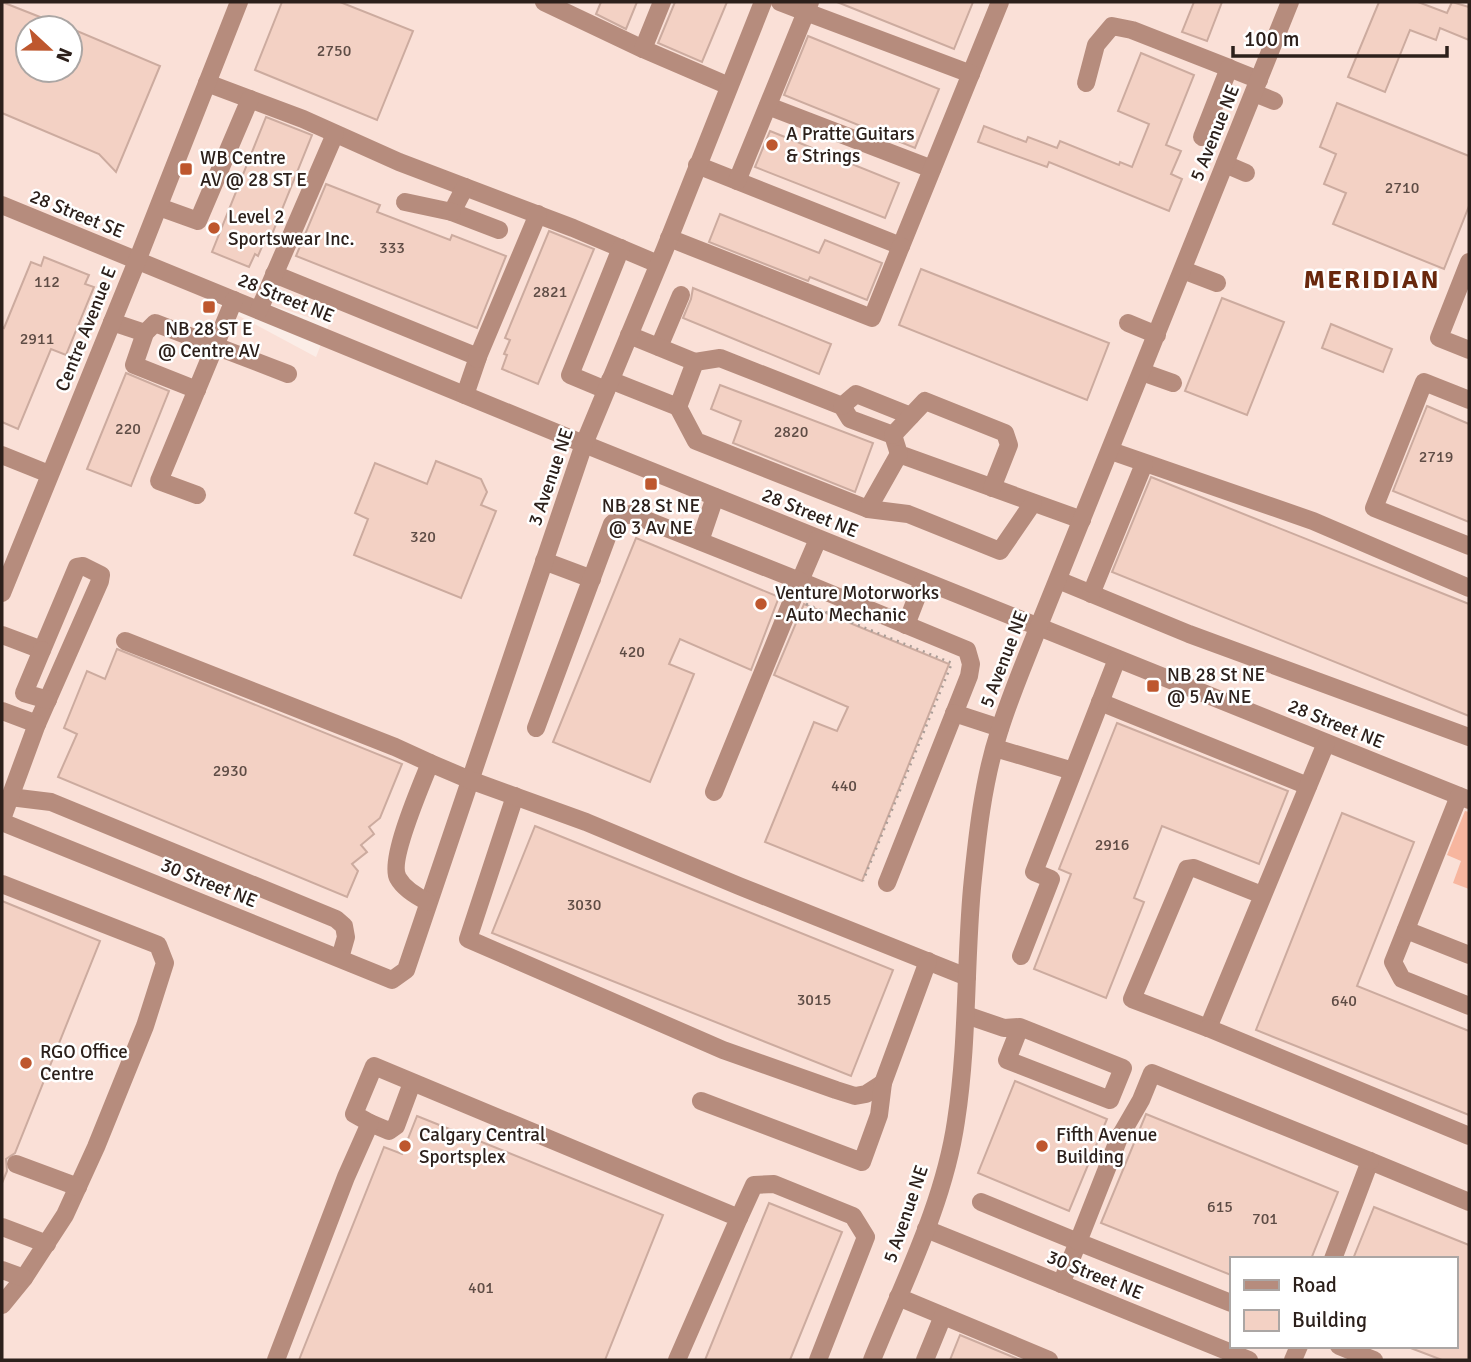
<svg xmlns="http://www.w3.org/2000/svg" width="1471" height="1362" viewBox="0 0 1471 1362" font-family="Signika,sans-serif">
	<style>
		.built { fill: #fae0d7; fill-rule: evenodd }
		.green { fill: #f7b69f }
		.building { fill: #f3d1c4; stroke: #ccab9f; stroke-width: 2 }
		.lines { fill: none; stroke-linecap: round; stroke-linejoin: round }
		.path { stroke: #aa9d97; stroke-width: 2.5; stroke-dasharray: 2 5; stroke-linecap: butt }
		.minor { stroke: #b68c7d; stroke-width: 18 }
		.poi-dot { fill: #be572e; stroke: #fff; stroke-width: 2.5 }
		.labels { text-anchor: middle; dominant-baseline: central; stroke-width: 5; stroke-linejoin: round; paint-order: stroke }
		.number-label { font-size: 16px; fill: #5e4c45 }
		.street-label { font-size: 19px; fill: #2c201b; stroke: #fff }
		.poi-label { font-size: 19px; fill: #2c201b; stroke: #fff; text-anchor: start }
		.district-label { font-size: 26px; font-weight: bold; letter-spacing: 2px; fill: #69280d; stroke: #fff }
	</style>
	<rect width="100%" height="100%" fill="#fbede7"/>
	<path class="built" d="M2 2H1469V1360H2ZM28 28H70V70H28ZM143 263 329 324 316 357 142 264ZM1231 1259H1455V1346H1231Z"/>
	<path class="green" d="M1465 811 1469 812V889L1453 883 1461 861 1447 855Z"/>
	<g class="building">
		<path d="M2 2 68 28H28V70H70V28L160 66 116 172 99 154 2 113Z"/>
		<path d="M282 2H340L413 31 377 120 255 70Z"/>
		<path d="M601 2H637L626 29 596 14Z"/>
		<path d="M675 2H727L702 62 658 43Z"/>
		<path d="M837 2H973L954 49Z"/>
		<path d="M1194 2H1222L1207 41 1182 32Z"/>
		<path d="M1379 2H1418L1447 13 1452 2 1469 7V40L1440 28 1436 40 1410 30 1385 92 1348 77Z"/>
		<path d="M808 36 939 89 915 148 784 95Z"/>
		<path d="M1141 53 1194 75 1166 145 1181 151 1171 174 1182 179 1169 211 1049 162 1047 167 978 142 984 126 1026 142 1028 137 1057 148 1060 141 1119 165 1120 162 1132 167 1149 124 1118 111Z"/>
		<path d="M1337 103 1469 156V206L1444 269 1333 224 1346 193 1324 184 1336 154 1320 147Z"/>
		<path d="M266 117 312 135 268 244 264 242 258 256 255 254 249 267 212 252Z"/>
		<path d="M770 131 899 183 885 218 755 167Z"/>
		<path d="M326 184 380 205 377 212 450 240 452 235 506 256 477 328 296 256Z"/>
		<path d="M720 214 819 253 825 240 882 263 867 300 810 277 808 281 709 242Z"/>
		<path d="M549 231 594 249 538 384 502 369 507 355 504 354 510 340 505 338Z"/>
		<path d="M44 257 89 275 85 284 94 287 66 355 51 349 18 429 2 422V327L4 328 31 262 41 266Z"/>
		<path d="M921 269 1109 343 1087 400 899 325Z"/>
		<path d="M693 288 831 344 819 374 683 318 691 299Z"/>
		<path d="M1222 298 1284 322 1247 415 1185 391Z"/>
		<path d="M1331 324 1392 349 1383 372 1322 348Z"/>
		<path d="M126 373 169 391 131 486 87 469Z"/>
		<path d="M720 385 873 443 855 492 733 443 741 421 711 409Z"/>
		<path d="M1427 406 1469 424V522L1393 491Z"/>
		<path d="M436 461 481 479 487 492 481 505 496 511 461 598 354 555 368 519 355 513 375 463 427 484Z"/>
		<path d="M1151 477 1469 604V716L1112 572Z"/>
		<path d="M636 538 779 597 751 670 680 639 669 664 694 674 650 782 553 742Z"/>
		<path d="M804 604 949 664 862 881 765 842 814 722 837 731 848 707 774 675Z"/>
		<path d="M117 649 402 764 380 818 369 827 374 834 361 845 367 852 352 864 358 871 347 897 58 777 77 734 64 728 87 671 105 679Z"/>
		<path d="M1117 723 1288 791 1259 864 1162 826 1134 898 1144 902 1106 998 1034 969 1071 874 1059 869Z"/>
		<path d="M1342 813 1414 842 1357 986 1469 1031V1115L1256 1030Z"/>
		<path d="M535 826 893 970 851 1076 492 933Z"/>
		<path d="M2 901 100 941 15 1153 6 1159 7 1171 2 1183Z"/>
		<path d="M1015 1081 1107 1119 1069 1211 978 1173Z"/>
		<path d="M1146 1114 1338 1192 1311 1259H1231V1275L1101 1223Z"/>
		<path d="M417 1116 663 1215 605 1360H299L384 1147 402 1154Z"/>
		<path d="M769 1203 842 1232 790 1360H705Z"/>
		<path d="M1374 1207 1469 1245V1360H1442L1408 1347 1455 1346V1259H1353Z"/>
		<path d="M960 1335 1020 1360H950Z"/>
	</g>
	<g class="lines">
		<path class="path" d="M806 604 952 663 863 881"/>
		<g class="minor">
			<path d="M544 2 643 49"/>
			<path d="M662 2 643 49 729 86"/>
			<path d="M780 2 806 12 810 2"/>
			<path d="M207 83 303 119 399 162 573 228 658 264"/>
			<path d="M1086 83 1096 45 1112 26 1132 30 1229 68"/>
			<path d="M1254 93 1274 101"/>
			<path d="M768 106 932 169"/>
			<path d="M1202 137 1229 68 1259 80"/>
			<path d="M1225 164 1246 173"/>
			<path d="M697 165 901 246 1000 2"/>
			<path d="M737 181 806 12 971 74"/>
			<path d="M465 187 452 212 499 230"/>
			<path d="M405 202 452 212"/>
			<path d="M2 205 584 444 1469 800"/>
			<path d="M159 207 198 221 250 99"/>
			<path d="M669 238 872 318 901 246"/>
			<path d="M1469 262 1439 338 1469 350"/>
			<path d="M1183 270 1217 283"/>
			<path d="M274 274 478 357 465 395"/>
			<path d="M259 310 335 134"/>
			<path d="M112 322 145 333"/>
			<path d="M1128 323 1157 335"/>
			<path d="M659 347 681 295"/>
			<path d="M477 359 538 214"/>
			<path d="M695 362 720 358 842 406 850 419 893 435 899 454 1082 520"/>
			<path d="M1142 372 1173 383"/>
			<path d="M610 380 678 407 695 362 629 335"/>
			<path d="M197 390 134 365 145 333 155 323 288 374"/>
			<path d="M606 390 570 375 621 248"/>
			<path d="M1469 400 1424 382 1374 508 1469 546"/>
			<path d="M842 406 856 394 911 416"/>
			<path d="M678 407 696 441 868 509 908 514 1000 551 1033 503"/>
			<path d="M893 435 925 401 1005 433 1009 445 992 488"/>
			<path d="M1111 451 1313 521 1469 588"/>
			<path d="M2 455 49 474"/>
			<path d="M197 495 159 481 234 300"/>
			<path d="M868 509 899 454"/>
			<path d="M818 539 800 581 967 650 971 664 969 676 887 883"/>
			<path d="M700 541 715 497"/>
			<path d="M544 561 592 579"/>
			<path d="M1058 580 1189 634 1469 737"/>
			<path d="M2 593 137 261 239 2"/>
			<path d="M1091 594 1144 464"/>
			<path d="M906 625 923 581"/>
			<path d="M2 635 42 650 77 567 83 566 101 575 100 581 37 724 2 711"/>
			<path d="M125 641 395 747 430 763"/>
			<path d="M42 650 24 693 48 700"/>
			<path d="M1100 702 1308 786"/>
			<path d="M954 713 1000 728"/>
			<path d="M536 728 612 524 620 517 631 514 800 581 714 792"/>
			<path d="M995 748 1073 771"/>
			<path d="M515 796 468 939 723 1050 836 1090 855 1096 866 1094 883 1083"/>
			<path d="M1459 796 1393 962 1402 979 1469 1006"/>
			<path d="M10 797 51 802 336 919 344 926 346 937 340 958"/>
			<path d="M2 819 37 724"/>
			<path d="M2 822 392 980 406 970 584 444 665 249 763 2"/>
			<path d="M2 884 158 945 165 963 145 1026 96 1147 65 1215 24 1278 2 1305"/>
			<path d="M1262 895 1194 868 1187 869 1132 999 1208 1028 1326 743"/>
			<path d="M428 902C418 897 404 889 398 878 388 861 422 783 430 763L470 780 586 822 739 886 967 977"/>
			<path d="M1406 930 1469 955"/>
			<path d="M1021 956 1051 879 1034 872 1117 659"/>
			<path d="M966 1015 1004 1028 1020 1027 1123 1068 1110 1100 1007 1060 1020 1027"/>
			<path d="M1208 1028 1469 1136"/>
			<path d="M701 1101 862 1162 879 1115 883 1083 928 961"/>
			<path d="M370 1123 389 1131 396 1126 412 1083"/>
			<path d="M16 1164 78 1187"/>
			<path d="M981 1202 1078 1242 1061 1284"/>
			<path d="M739 1218 754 1185 774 1184 853 1216 866 1237 818 1360"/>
			<path d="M2 1227 47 1244"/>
			<path d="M926 1229 1249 1360"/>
			<path d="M1333 1259 1370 1161 1469 1202"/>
			<path d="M2 1270 24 1278"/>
			<path d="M898 1297 1049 1360"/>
			<path d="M1231 1303 1078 1242 1119 1138 1141 1100 1152 1073 1370 1161"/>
			<path d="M1339 1346 1374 1360"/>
			<path d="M276 1360 346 1177 370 1123 354 1114 374 1066 739 1218 677 1360"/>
			<path d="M872 1360C903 1283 944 1204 956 1121 968 1044 965 966 972 888 977 837 983 781 999 732 1010 696 1025 662 1038 628L1290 2"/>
			<path d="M925 1360 943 1316"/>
			<path d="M1293 1360 1299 1346"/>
		</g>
	</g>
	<g class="poi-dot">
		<circle cx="772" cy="145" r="7"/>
		<rect x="179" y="162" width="14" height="14" rx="3.5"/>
		<circle cx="214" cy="228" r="7"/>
		<rect x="202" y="300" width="14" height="14" rx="3.5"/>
		<rect x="644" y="477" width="14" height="14" rx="3.5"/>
		<circle cx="761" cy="604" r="7"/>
		<rect x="1146" y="679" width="14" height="14" rx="3.5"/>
		<circle cx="26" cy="1063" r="7"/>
		<circle cx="405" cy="1146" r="7"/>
		<circle cx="1042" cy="1146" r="7"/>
	</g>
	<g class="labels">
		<g class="number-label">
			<text x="334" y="51">2750</text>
			<text x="1402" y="188">2710</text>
			<text x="392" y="248">333</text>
			<text x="47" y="282">112</text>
			<text x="550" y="292">2821</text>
			<text x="37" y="339">2911</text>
			<text x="128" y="429">220</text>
			<text x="791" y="432">2820</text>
			<text x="1436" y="457">2719</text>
			<text x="423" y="537">320</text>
			<text x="632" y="652">420</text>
			<text x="230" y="771">2930</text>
			<text x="844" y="786">440</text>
			<text x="1112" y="845">2916</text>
			<text x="584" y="905">3030</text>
			<text x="814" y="1000">3015</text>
			<text x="1344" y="1001">640</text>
			<text x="1220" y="1207">615</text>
			<text x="1265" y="1219">701</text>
			<text x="481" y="1288">401</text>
		</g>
		<g class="street-label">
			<text transform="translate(1215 133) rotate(-68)">5 Avenue NE</text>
			<text transform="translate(77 214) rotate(22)">28 Street SE</text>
			<text transform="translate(286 298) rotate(22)">28 Street NE</text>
			<text transform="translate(86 329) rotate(-68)">Centre Avenue E</text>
			<text transform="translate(551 477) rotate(-71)">3 Avenue NE</text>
			<text transform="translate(810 513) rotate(22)">28 Street NE</text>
			<text transform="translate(1004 659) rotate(-69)">5 Avenue NE</text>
			<text transform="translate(1336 724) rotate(22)">28 Street NE</text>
			<text transform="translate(209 883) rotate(22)">30 Street NE</text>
			<text transform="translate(906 1214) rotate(-71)">5 Avenue NE</text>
			<text transform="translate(1095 1275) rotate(22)">30 Street NE</text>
		</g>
		<g class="poi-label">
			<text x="786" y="134">A Pratte Guitars<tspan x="786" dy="22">&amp; Strings</tspan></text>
			<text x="200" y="158">WB Centre<tspan x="200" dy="22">AV @ 28 ST E</tspan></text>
			<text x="228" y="217">Level 2<tspan x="228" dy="22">Sportswear Inc.</tspan></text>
			<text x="209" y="329" text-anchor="middle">NB 28 ST E<tspan x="209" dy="22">@ Centre AV</tspan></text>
			<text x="651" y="506" text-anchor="middle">NB 28 St NE<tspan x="651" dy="22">@ 3 Av NE</tspan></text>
			<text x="775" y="593">Venture Motorworks<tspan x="775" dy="22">- Auto Mechanic</tspan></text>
			<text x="1167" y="675">NB 28 St NE<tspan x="1167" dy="22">@ 5 Av NE</tspan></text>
			<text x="40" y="1052">RGO Office<tspan x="40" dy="22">Centre</tspan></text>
			<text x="419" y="1135">Calgary Central<tspan x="419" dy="22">Sportsplex</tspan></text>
			<text x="1056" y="1135">Fifth Avenue<tspan x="1056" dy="22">Building</tspan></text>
		</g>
		<g class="district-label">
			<text x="1372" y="280">MERIDIAN</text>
		</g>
	</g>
	<rect width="1471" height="1362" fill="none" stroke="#2c201b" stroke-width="7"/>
	<rect x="1230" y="1257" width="228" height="91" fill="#ffffff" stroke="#aba6a4" stroke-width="2"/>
	<rect x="1244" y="1280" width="35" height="10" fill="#b68c7d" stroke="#aba6a4" stroke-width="2"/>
	<text x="1292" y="1292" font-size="21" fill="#2c201b">Road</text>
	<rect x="1244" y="1310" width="35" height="21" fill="#f3d1c4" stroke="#aba6a4" stroke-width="2"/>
	<text x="1292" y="1327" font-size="21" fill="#2c201b">Building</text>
	<g transform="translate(49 49) rotate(112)"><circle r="33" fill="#ffffff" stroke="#aba6a4" stroke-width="2"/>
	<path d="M0-5L12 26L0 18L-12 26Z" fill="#be572e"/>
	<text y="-10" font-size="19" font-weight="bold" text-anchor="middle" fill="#2c201b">N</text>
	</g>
	<path d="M1233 46v10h214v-10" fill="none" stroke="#2c201b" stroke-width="3.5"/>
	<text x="1244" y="46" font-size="21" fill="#2c201b" stroke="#ffffff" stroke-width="5" paint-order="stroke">100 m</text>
</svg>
